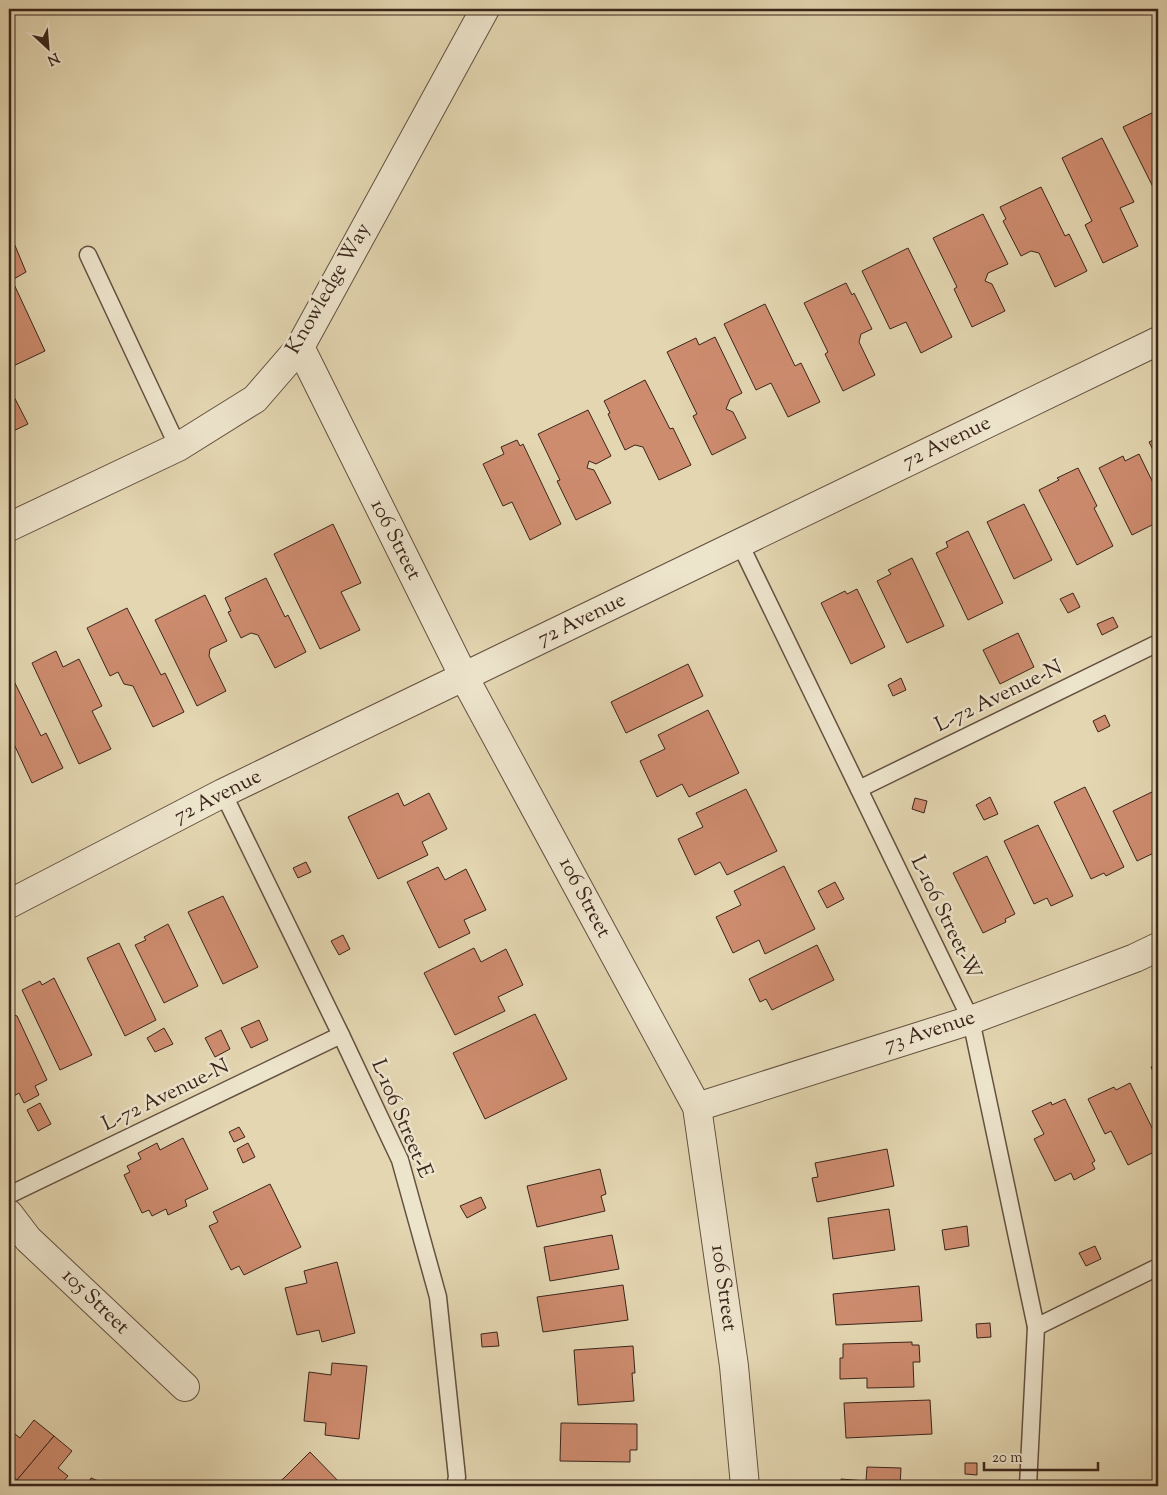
<svg xmlns="http://www.w3.org/2000/svg" width="1167" height="1495" viewBox="0 0 1167 1495" font-family="'Sorts Mill Goudy',serif">
	<style>
		.building { fill: #ce8c6f; stroke: #3a251b }
		.lines { fill: none; stroke-linecap: round; stroke-linejoin: round }
		.service-casing { stroke: #645140; stroke-width: 19 }
		.minor-casing { stroke: #645140; stroke-width: 30 }
		.service { stroke: #ede4cc; stroke-width: 16 }
		.minor { stroke: #ede4cc; stroke-width: 28 }
		.labels { text-anchor: middle; dominant-baseline: central; stroke-width: 5; stroke-linejoin: round; paint-order: stroke }
		.street-label { font-size: 21px; fill: #3a251b; stroke: #ede4cc }
	</style>
	<rect width="100%" height="100%" fill="#e3d6b1"/>
	<filter id="stains"><feTurbulence type="fractalNoise" baseFrequency=".004" numOctaves="4"/><feColorMatrix values="0 0 0 0 .2 0 0 0 0 .09 0 0 0 0 .02 0 0 0 .5 -.17"/></filter>
	<radialGradient id="worn" r=".72"><stop offset=".6" stop-color="#630" stop-opacity="0"/><stop offset="1" stop-color="#630" stop-opacity=".3"/></radialGradient>
	<g class="building">
		<path d="M1158 110V190L1155 191 1123 127Z"/>
		<path d="M1102 138 1134 202 1120 208 1138 246 1103 263 1085 225 1092 221 1062 158Z"/>
		<path d="M1041 187 1065 236 1069 234 1087 271 1055 287 1039 253 1031 251 1021 256 1003 221 1006 219 1000 207Z"/>
		<path d="M983 214 1008 264 988 273 985 281 992 284 1005 311 972 327 954 289 957 287 933 238Z"/>
		<path d="M9 231 26 272 12 280 45 351 9 368Z"/>
		<path d="M908 248 952 337 921 353 906 322 890 329 862 271Z"/>
		<path d="M846 283 852 295 854 293 872 329 861 334 859 342 875 375 843 391 825 354 828 352 804 303Z"/>
		<path d="M765 304 795 366 801 363 820 402 788 417 771 383 756 390 724 324Z"/>
		<path d="M715 337 742 393 730 399 726 409 733 412 746 438 712 455 693 416 697 414 667 352 696 338 699 345Z"/>
		<path d="M645 380 670 429 673 428 691 465 659 480 643 447 635 445 625 450 608 414 610 413 604 401Z"/>
		<path d="M9 387 28 424 9 433Z"/>
		<path d="M588 410 611 456 596 464 589 461 587 468 594 470 611 503 576 520 557 481 560 480 538 434Z"/>
		<path d="M1158 438V460L1149 442Z"/>
		<path d="M517 440 520 446 523 444 561 524 530 540 512 502 503 506 483 464 504 454 501 447Z"/>
		<path d="M1139 454 1158 493V522L1132 535 1099 468 1123 456 1125 461Z"/>
		<path d="M1078 468 1097 506 1094 508 1113 546 1077 565 1039 490 1059 480 1057 478Z"/>
		<path d="M1024 504 1052 560 1014 579 987 522Z"/>
		<path d="M333 524 361 583 341 592 360 630 320 649 274 554Z"/>
		<path d="M968 531 1003 603 968 620 936 553 948 547 946 542Z"/>
		<path d="M912 558 944 626 907 643 877 581 891 574 888 570Z"/>
		<path d="M266 578 285 617 288 615 306 652 275 668 258 635 251 633 241 638 228 612 231 611 225 598Z"/>
		<path d="M857 589 885 647 851 664 821 603 845 591 847 594Z"/>
		<path d="M1073 593 1080 607 1068 613 1060 599Z"/>
		<path d="M205 595 227 641 210 649 209 656 226 691 197 706 155 620Z"/>
		<path d="M127 608 161 675 165 673 184 712 153 727 133 686 124 684 118 672 110 676 87 628Z"/>
		<path d="M1113 617 1118 627 1102 635 1097 624Z"/>
		<path d="M1018 633 1034 667 1000 684 983 650Z"/>
		<path d="M56 651 63 667 79 659 102 706 92 711 111 749 79 764 32 663Z"/>
		<path d="M688 664 703 696 626 733 611 702Z"/>
		<path d="M9 671 41 736 46 733 63 768 32 783 13 742 9 744Z"/>
		<path d="M901 678 906 690 893 696 888 685Z"/>
		<path d="M708 710 739 773 689 797 682 784 657 797 640 761 665 749 658 735Z"/>
		<path d="M1105 715 1110 726 1098 732 1093 721Z"/>
		<path d="M1085 787 1124 867 1106 876 1104 873 1091 879 1054 802Z"/>
		<path d="M746 789 777 851 727 875 720 862 695 875 678 839 703 827 696 813Z"/>
		<path d="M1158 789V851L1137 861 1113 811Z"/>
		<path d="M398 793 404 806 429 793 447 829 422 842 428 855 378 879 348 817Z"/>
		<path d="M990 797 998 814 984 820 976 805Z"/>
		<path d="M915 798 927 801 924 813 912 809Z"/>
		<path d="M1038 825 1073 896 1051 906 1047 898 1034 904 1004 841Z"/>
		<path d="M987 856 1015 914 1005 919 1006 922 983 933 953 873Z"/>
		<path d="M306 862 311 872 298 878 293 868Z"/>
		<path d="M784 866 815 929 765 954 759 940 733 953 716 917 741 905 734 891Z"/>
		<path d="M438 867 445 880 466 869 486 910 464 920 470 933 439 948 407 882Z"/>
		<path d="M835 882 844 899 827 908 818 891Z"/>
		<path d="M223 896 258 967 223 984 188 912Z"/>
		<path d="M168 924 198 986 164 1003 135 945 146 940 144 937Z"/>
		<path d="M343 935 350 949 339 955 331 941Z"/>
		<path d="M119 943 156 1020 125 1036 87 958Z"/>
		<path d="M817 945 834 980 772 1010 766 999 760 1002 749 979Z"/>
		<path d="M474 948 481 962 506 949 523 985 498 997 505 1011 455 1035 424 973Z"/>
		<path d="M54 978 92 1055 60 1070 22 990 40 981 42 985Z"/>
		<path d="M9 1013 17 1016 47 1080 35 1086 39 1095 24 1103 19 1093 9 1099Z"/>
		<path d="M535 1014 567 1079 485 1119 453 1053Z"/>
		<path d="M259 1020 268 1040 251 1048 241 1028Z"/>
		<path d="M164 1028 173 1044 155 1052 147 1038Z"/>
		<path d="M221 1030 230 1049 215 1057 205 1038Z"/>
		<path d="M1158 1064V1082L1151 1067Z"/>
		<path d="M1130 1083 1158 1140V1150L1128 1165 1111 1131 1105 1134 1088 1099 1114 1087 1116 1090Z"/>
		<path d="M1065 1099 1095 1161 1092 1163 1095 1169 1074 1180 1071 1173 1055 1181 1034 1139 1044 1134 1032 1111 1051 1102 1052 1105Z"/>
		<path d="M40 1103 51 1124 38 1131 27 1110Z"/>
		<path d="M239 1127 245 1137 234 1142 229 1132Z"/>
		<path d="M183 1138 208 1189 185 1200 187 1206 168 1215 166 1209 152 1216 149 1210 142 1213 124 1175 130 1172 127 1166 141 1159 138 1153 157 1143 160 1150Z"/>
		<path d="M248 1143 255 1157 243 1163 237 1149Z"/>
		<path d="M887 1149 894 1186 817 1202 812 1178 818 1177 815 1163Z"/>
		<path d="M600 1169 606 1194 601 1196 605 1211 537 1227 527 1186Z"/>
		<path d="M270 1184 301 1247 244 1275 239 1266 231 1270 209 1226 218 1222 213 1212Z"/>
		<path d="M481 1197 486 1208 467 1218 460 1206Z"/>
		<path d="M889 1209 895 1250 833 1259 828 1218Z"/>
		<path d="M967 1226 969 1246 945 1250 942 1230Z"/>
		<path d="M612 1235 619 1269 550 1281 544 1247Z"/>
		<path d="M1095 1246 1101 1259 1086 1266 1079 1253Z"/>
		<path d="M337 1262 355 1333 322 1342 319 1330 297 1335 285 1288 307 1283 304 1271Z"/>
		<path d="M623 1285 628 1320 543 1332 537 1297Z"/>
		<path d="M919 1286 922 1321 836 1325 833 1294Z"/>
		<path d="M990 1323 991 1337 977 1338 976 1324Z"/>
		<path d="M497 1332 499 1346 482 1347 481 1334Z"/>
		<path d="M912 1342V1345H919L920 1362H913L914 1387 867 1388V1378L840 1379V1358H843V1344Z"/>
		<path d="M633 1346 635 1373H632L634 1401 578 1405 574 1350Z"/>
		<path d="M332 1363 367 1366 359 1439 325 1435 326 1423 304 1421 309 1372 331 1375Z"/>
		<path d="M930 1400 932 1434 846 1438 844 1403Z"/>
		<path d="M34 1420 54 1436 17 1480 9 1474V1432L10 1430 20 1438Z"/>
		<path d="M561 1423 637 1424V1450H630V1462L560 1461Z"/>
		<path d="M54 1436 72 1451 58 1468 68 1476 59 1486H24L17 1480Z"/>
		<path d="M310 1452 343 1486H275L285 1477Z"/>
		<path d="M965 1463H977V1475L965 1474Z"/>
		<path d="M867 1467 901 1468 900 1486H841V1479L866 1481Z"/>
		<path d="M91 1478 111 1486H87Z"/>
	</g>
	<g class="lines">
		<defs>
			<g id="service">
				<path d="M88 255 178 447"/>
				<path d="M740 544 971 1020 1036 1327 1028 1486"/>
				<path d="M859 789 1158 643"/>
				<path d="M223 793 341 1035 400 1160 438 1297 457 1477 455 1486"/>
				<path d="M9 1195 341 1035"/>
				<path d="M1036 1327 1158 1267"/>
			</g>
			<g id="minor">
				<path d="M300 347 464 677 697 1107 734 1366 745 1486"/>
				<path d="M9 527 178 447 255 399 300 347 485 9"/>
				<path d="M9 904 223 793 1158 341"/>
				<path d="M697 1107 971 1020 1135 958 1158 947"/>
				<path d="M9 1214 28 1239 185 1387"/>
			</g>
		</defs>
		<use href="#service" class="service-casing"/>
		<use href="#minor" class="minor-casing"/>
		<use href="#service" class="service"/>
		<use href="#minor" class="minor"/>
	</g>
	<g class="labels">
		<g class="street-label">
			<text transform="translate(329 289) rotate(-60)">Knowledge Way</text>
			<text transform="translate(947 443) rotate(-26)">72 Avenue</text>
			<text transform="translate(395 540) rotate(63)">106 Street</text>
			<text transform="translate(582 620) rotate(-26)">72 Avenue</text>
			<text transform="translate(999 697) rotate(-26)">L-72 Avenue-N</text>
			<text transform="translate(218 797) rotate(-27)">72 Avenue</text>
			<text transform="translate(584 898) rotate(62)">106 Street</text>
			<text transform="translate(945 918) rotate(64)">L-106 Street-W</text>
			<text transform="translate(930 1032) rotate(-18)">73 Avenue</text>
			<text transform="translate(166 1096) rotate(-26)">L-72 Avenue-N</text>
			<text transform="translate(401 1119) rotate(67)">L-106 Street-E</text>
			<text transform="translate(723 1288) rotate(82)">106 Street</text>
			<text transform="translate(95 1302) rotate(44)">105 Street</text>
		</g>
	</g>
	<rect width="1167" height="1495" fill="none" stroke="#e3d6b1" stroke-width="30"/>
	<rect x="10" y="10" width="1147" height="1475" fill="none" stroke="#3a251b" stroke-width="2.5"/>
	<rect x="15" y="15" width="1137" height="1465" fill="none" stroke="#3a251b"/>
	<g transform="translate(48 48) rotate(154)" stroke="#ede4cc" stroke-width="4" paint-order="stroke">
	<path d="M0-4L9 19L0 12L-9 19Z" fill="#3a251b"/>
	<text y="-8" font-size="14" font-weight="bold" text-anchor="middle" fill="#3a251b">N</text>
	</g>
	<path d="M984 1462v8h114v-8" fill="none" stroke="#3a251b" stroke-width="2.5"/>
	<text x="992" y="1462" font-size="15" fill="#3a251b" stroke="#ede4cc" stroke-width="4" paint-order="stroke">20 m</text>
	<rect width="100%" height="100%" filter="url(#stains)"/>
	<rect width="100%" height="100%" fill="url(#worn)"/>
</svg>
